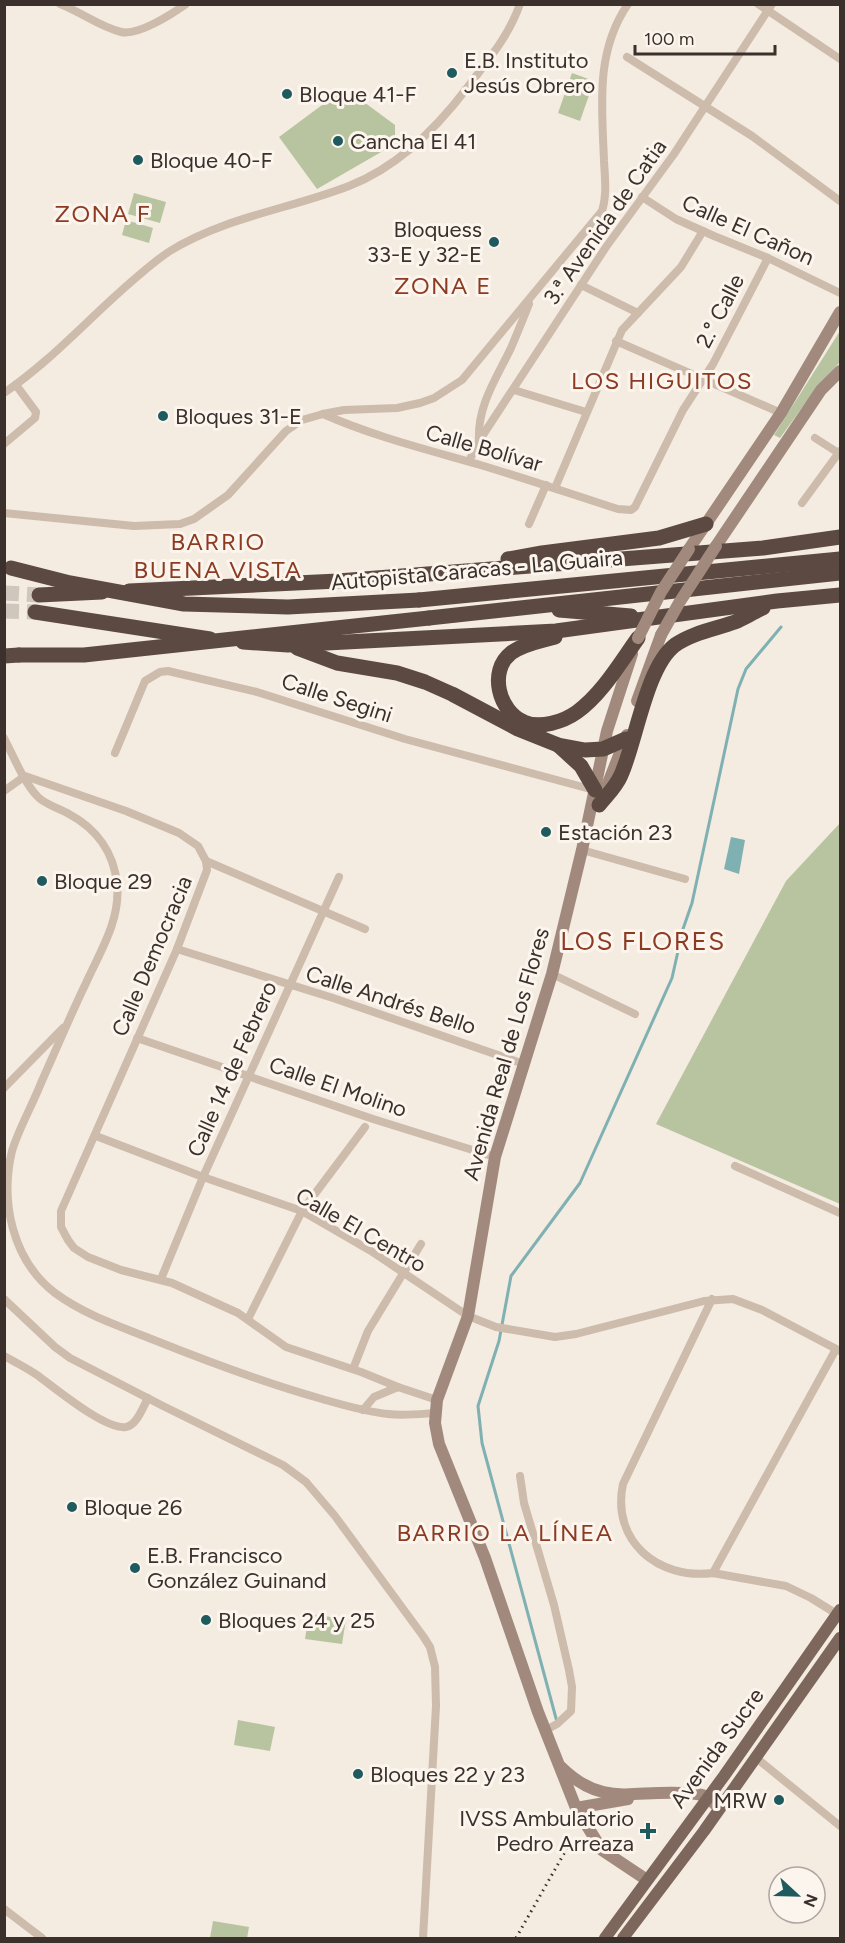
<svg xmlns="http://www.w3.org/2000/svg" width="845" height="1943" viewBox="0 0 845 1943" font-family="Figtree,sans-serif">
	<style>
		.green { fill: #b8c4a0 }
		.water { fill: #7fb0b2 }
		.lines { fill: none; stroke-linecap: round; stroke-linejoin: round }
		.stream { stroke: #7fb0b2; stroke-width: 3 }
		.highway-tunnel { stroke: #cfc6bd; stroke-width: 15; stroke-dasharray: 15 8; stroke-linecap: butt }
		.street { stroke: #cdbbac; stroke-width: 8 }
		.secondary { stroke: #a18a7d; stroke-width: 12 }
		.primary { stroke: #7d675c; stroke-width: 12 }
		.highway { stroke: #5c4a42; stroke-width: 15 }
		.rail { stroke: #3b302b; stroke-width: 3; stroke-dasharray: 1.5 4.5; stroke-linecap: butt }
		.secondary-bridge { stroke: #a18a7d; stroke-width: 12 }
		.highway-bridge { stroke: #5c4a42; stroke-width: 15 }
		.poi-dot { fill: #1f5a5e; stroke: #fbf5ee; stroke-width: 2 }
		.labels { text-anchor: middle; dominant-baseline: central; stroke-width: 6; stroke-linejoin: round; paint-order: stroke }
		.poi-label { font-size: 22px; fill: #3b302b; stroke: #fbf5ee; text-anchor: start }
		.street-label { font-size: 22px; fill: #3b302b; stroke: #fbf5ee }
		.neighbourhood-label { font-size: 24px; letter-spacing: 1.5px; fill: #8c3b22; stroke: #fbf5ee }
		.quarter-label { font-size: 26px; letter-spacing: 1.5px; fill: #8c3b22; stroke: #fbf5ee }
	</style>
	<rect width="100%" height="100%" fill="#f4ebe1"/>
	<g class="green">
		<path d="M572 73 594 81 580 121 558 113Z"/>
		<path d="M345 88 395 125V144L317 189 279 137Z"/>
		<path d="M134 193 166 202 160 223 128 214Z"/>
		<path d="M126 220 153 228 149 243 122 235Z"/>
		<path d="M840 331V362L819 384 780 438 774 435Z"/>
		<path d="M840 823V1204L656 1124 786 881Z"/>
		<path d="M309 1614 346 1619 342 1644 305 1639Z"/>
		<path d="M238 1720 275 1727 270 1751 234 1745Z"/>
		<path d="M213 1921 249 1927 247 1938H210Z"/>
	</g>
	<path class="water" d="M731 837 745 840 739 874 724 869Z"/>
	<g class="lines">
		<path class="stream" d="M557 1722 482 1443 478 1406 499 1341 511 1276 580 1183 672 978 683 929 692 903 738 689 746 669 781 627"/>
		<g class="highway-tunnel">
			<path d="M4 593 39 595"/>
			<path d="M4 611 35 612"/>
		</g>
		<g class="street">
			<path d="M60 4C81 12 100 27 121 32 138 36 172 14 186 4"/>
			<path d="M758 4 840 59"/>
			<path d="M627 57 752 136 840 201"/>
			<path d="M642 197 676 219 714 236 768 258 840 293"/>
			<path d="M581 285 638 313"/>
			<path d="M616 341 781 413"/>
			<path d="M514 390 586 412"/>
			<path d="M4 393C51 361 88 319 131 282 144 271 156 260 170 251 225 217 290 209 349 186 398 167 436 129 467 88 487 61 508 38 520 4"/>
			<path d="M323 414C373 436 425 449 477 464 524 478 571 494 618 509L631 510 635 507 683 410 713 364 768 258"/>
			<path d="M815 438 840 454"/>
			<path d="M479 441C477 406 496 379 511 348 517 334 523 319 529 304"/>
			<path d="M4 444 35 418 36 412 16 385"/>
			<path d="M469 461 479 441 606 247 674 154 772 4"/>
			<path d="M555 488 622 330 681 267 703 231"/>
			<path d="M802 503 840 451"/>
			<path d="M4 513 134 526 180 524 194 519 228 495 286 431 302 420 323 414 344 410 397 408 420 403 434 398 462 380 602 211C607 195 605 178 604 161 602 106 595 52 628 4"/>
			<path d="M529 524 546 485"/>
			<path d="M4 738C13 755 24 783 38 797 46 805 59 808 69 814 97 829 114 853 117 884 121 919 100 952 86 983 70 1016 56 1050 41 1083 32 1106 19 1128 12 1151 0 1201 12 1260 55 1293 85 1315 119 1326 154 1340 209 1362 265 1383 322 1399 343 1405 366 1412 388 1414 404 1416 420 1414 435 1413"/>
			<path d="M115 753 145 681 160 672 168 671 257 692 405 739 594 790"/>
			<path d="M4 791 25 776 126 811 179 833 198 846 206 861 207 870 177 949 61 1211V1227L68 1240 74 1248 88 1257 121 1270 172 1283 238 1313 286 1347 361 1372 398 1387"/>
			<path d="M582 850 685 879"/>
			<path d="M206 861 365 929"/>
			<path d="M177 949 333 998 524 1064"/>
			<path d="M552 974 635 1014"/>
			<path d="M137 1038 373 1119 495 1157"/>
			<path d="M4 1088 63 1028"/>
			<path d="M96 1136 203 1177 302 1211 371 1251 468 1316 496 1327 555 1337 576 1334 704 1301 733 1299 762 1310 840 1351"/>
			<path d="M735 1166 840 1213"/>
			<path d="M161 1279 203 1177 339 877"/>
			<path d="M4 1299 55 1347 70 1358 163 1406 283 1465 306 1482 335 1516 423 1636 430 1647 435 1667 436 1706 423 1938"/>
			<path d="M712 1299 623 1484C611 1541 658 1580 713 1573L786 1586 811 1598 840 1616"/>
			<path d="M248 1319 302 1211 365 1127"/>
			<path d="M4 1356C15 1362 27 1368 37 1375 55 1388 105 1430 126 1427 137 1425 143 1407 148 1398"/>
			<path d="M353 1369 368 1331 421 1244"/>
			<path d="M363 1410 374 1397 398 1387 437 1400"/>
			<path d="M520 1476 524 1503 554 1605 569 1670 572 1687 571 1711 557 1724 546 1730"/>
			<path d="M713 1573 836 1349"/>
			<path d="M755 1757 840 1826"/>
			<path d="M4 1909 42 1938"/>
		</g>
		<g class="secondary">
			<path d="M716 546 821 390 840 371"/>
			<path d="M689 549 781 413 840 312"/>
			<path d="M632 654 607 731 582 850 552 974 495 1157 468 1316 437 1400 435 1423 439 1444 485 1558 538 1712 576 1808 602 1850 647 1880"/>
			<path d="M637 701 661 635"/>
			<path d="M603 796 627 735"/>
			<path d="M561 1767C603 1808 632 1790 682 1793 689 1794 699 1793 705 1796 710 1799 715 1804 719 1808"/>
			<path d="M576 1808 628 1799"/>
		</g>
		<g class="primary">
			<path d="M605 1938 724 1776 840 1610"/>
			<path d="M623 1938 704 1831 840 1638"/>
		</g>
		<g class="highway">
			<path d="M508 559 542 553 659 538 706 524"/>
			<path d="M129 591 338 581 763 548 840 537"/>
			<path d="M39 595 102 592"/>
			<path d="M419 600 840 559"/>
			<path d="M559 610 631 616"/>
			<path d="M35 612 210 639"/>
			<path d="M429 618 840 573"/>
			<path d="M555 637C541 641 523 644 511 653 488 671 499 712 524 722 540 729 563 722 577 712 602 694 620 663 638 638"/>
			<path d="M243 642 288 645 556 631 777 601 840 595"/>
			<path d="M297 648 337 663 397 673 425 682 452 694 518 729 558 745 585 750 603 749 626 739"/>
			<path d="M4 656 19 655"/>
			<path d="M558 745 581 766 595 790"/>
			<path d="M599 805C607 795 616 787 621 775 636 742 646 667 675 645 692 633 715 629 735 622 744 618 754 612 763 608"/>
		</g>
		<path class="rail" d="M516 1938 570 1843"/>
		<g class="secondary-bridge">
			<path d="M661 635 679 603 716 546"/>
			<path d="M638 638 661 592 689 549"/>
		</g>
		<g class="highway-bridge">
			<path d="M11 568 70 583 184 604 288 607 419 600"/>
			<path d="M19 655H84L429 618"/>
		</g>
	</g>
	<g class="poi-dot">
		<circle cx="452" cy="73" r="6"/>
		<circle cx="287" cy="94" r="6"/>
		<circle cx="338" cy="141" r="6"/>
		<circle cx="138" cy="160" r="6"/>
		<circle cx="494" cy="242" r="6"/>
		<circle cx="163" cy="416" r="6"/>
		<circle cx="546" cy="832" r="6"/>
		<circle cx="42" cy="881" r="6"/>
		<circle cx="72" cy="1507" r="6"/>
		<circle cx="135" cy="1568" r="6"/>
		<circle cx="206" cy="1620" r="6"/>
		<circle cx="358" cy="1774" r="6"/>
		<circle cx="779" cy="1800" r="6"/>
		<path d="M645 1822h6v6h6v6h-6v6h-6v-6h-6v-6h6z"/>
	</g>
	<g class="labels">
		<g class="poi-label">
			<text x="464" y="60">E.B. Instituto<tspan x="464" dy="25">Jesús Obrero</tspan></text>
			<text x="299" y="94">Bloque 41-F</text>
			<text x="350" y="141">Cancha El 41</text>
			<text x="150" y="160">Bloque 40-F</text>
			<text x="482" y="229" text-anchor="end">Bloquess<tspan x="482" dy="25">33-E y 32-E</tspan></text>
			<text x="175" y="416">Bloques 31-E</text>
			<text x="558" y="832">Estación 23</text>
			<text x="54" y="881">Bloque 29</text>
			<text x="84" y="1507">Bloque 26</text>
			<text x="147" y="1555">E.B. Francisco<tspan x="147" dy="25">González Guinand</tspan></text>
			<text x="218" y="1620">Bloques 24 y 25</text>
			<text x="370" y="1774">Bloques 22 y 23</text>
			<text x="767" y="1800" text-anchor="end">MRW</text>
			<text x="634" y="1818" text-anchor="end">IVSS Ambulatorio<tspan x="634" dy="25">Pedro Arreaza</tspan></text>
		</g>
		<g class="street-label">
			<text transform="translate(605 222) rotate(-55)">3.ª Avenida de Catia</text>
			<text transform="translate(748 230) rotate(24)">Calle El Cañon</text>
			<text transform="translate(720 311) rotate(-63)">2.° Calle</text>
			<text transform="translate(484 448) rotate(16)">Calle Bolívar</text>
			<text transform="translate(477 570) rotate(-5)">Autopista Caracas - La Guaira</text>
			<text transform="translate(337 698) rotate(18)">Calle Segini</text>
			<text transform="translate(152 956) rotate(-67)">Calle Democracia</text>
			<text transform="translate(391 1000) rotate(18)">Calle Andrés Bello</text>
			<text transform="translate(506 1054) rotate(-74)">Avenida Real de Los Flores</text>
			<text transform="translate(232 1069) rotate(-66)">Calle 14 de Febrero</text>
			<text transform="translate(338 1087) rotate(19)">Calle El Molino</text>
			<text transform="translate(361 1230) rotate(30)">Calle El Centro</text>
			<text transform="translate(717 1748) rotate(-54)">Avenida Sucre</text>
		</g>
		<g class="neighbourhood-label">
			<text x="103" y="213">ZONA F</text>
			<text x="443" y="285">ZONA E</text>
			<text x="662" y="380">LOS HIGUITOS</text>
			<text x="218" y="541">BARRIO<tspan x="218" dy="28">BUENA VISTA</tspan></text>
			<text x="505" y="1532">BARRIO LA LÍNEA</text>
		</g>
		<g class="quarter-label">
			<text x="643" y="941">LOS FLORES</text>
		</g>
	</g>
	<rect width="845" height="1943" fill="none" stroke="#3b302b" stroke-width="12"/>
	<g transform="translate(797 1895) rotate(112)"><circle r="28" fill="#fbf5ee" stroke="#aea6a0" stroke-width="1.5"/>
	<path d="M0-4.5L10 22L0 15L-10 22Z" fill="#1f5a5e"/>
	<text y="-9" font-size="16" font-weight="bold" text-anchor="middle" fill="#3b302b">N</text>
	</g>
	<path d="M635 45v9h140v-9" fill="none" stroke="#3b302b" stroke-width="3"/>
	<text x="644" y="45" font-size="18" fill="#3b302b" stroke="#fbf5ee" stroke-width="4.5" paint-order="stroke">100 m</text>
</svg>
